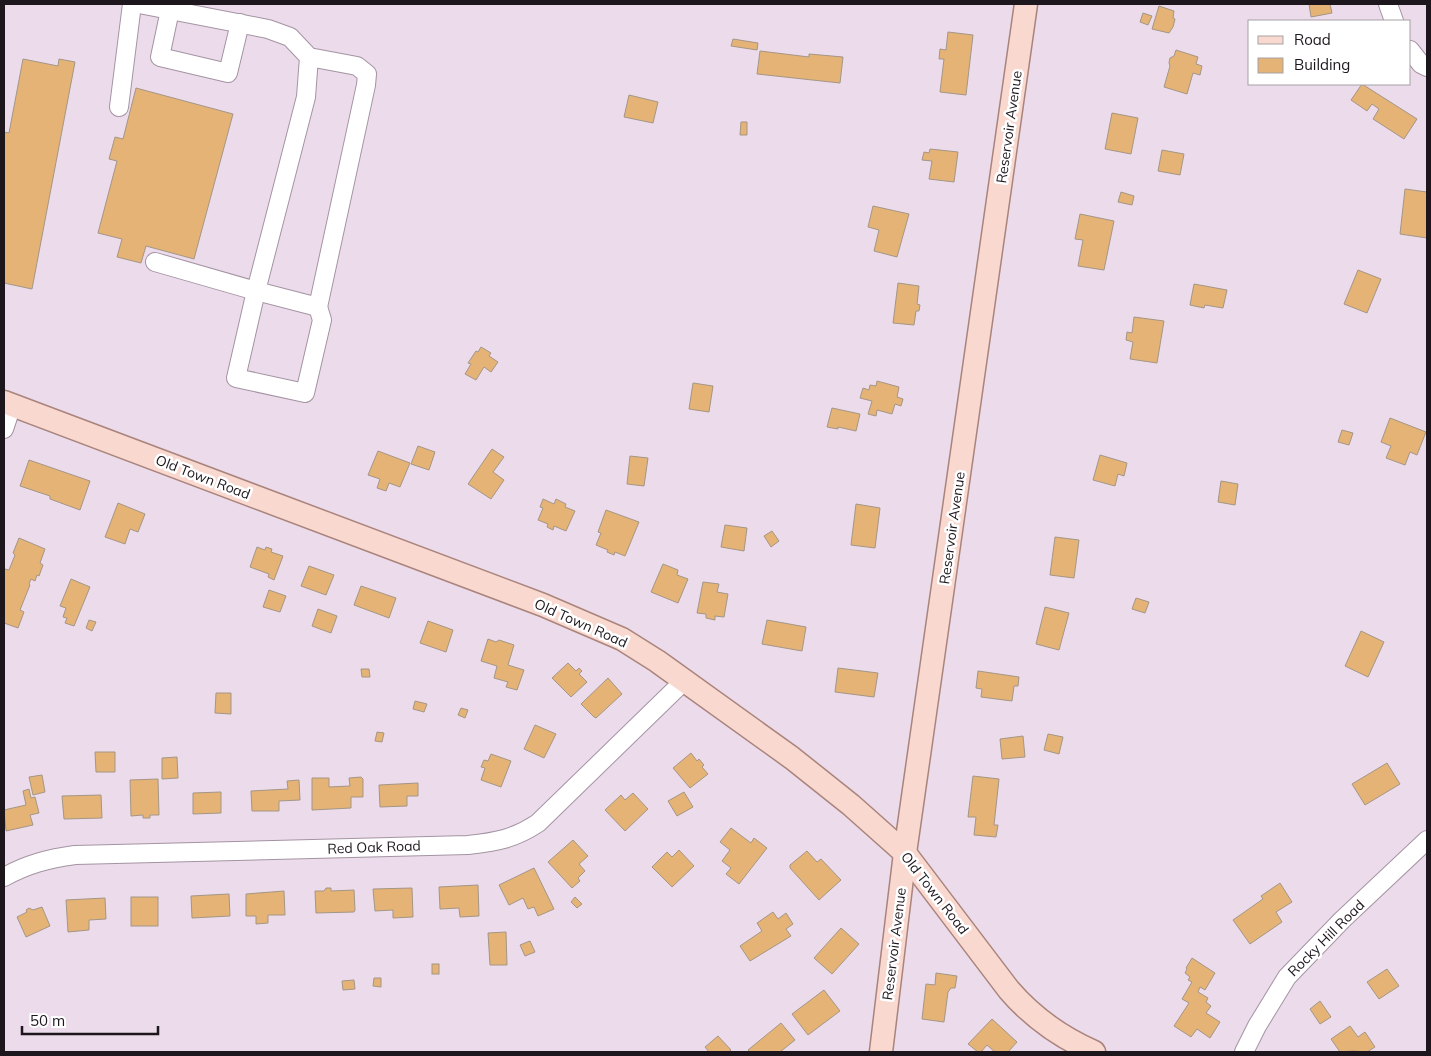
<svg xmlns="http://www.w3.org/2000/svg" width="1431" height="1056" viewBox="0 0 1431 1056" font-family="Mulish,sans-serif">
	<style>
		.building { fill: #e5b375; stroke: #a49686 }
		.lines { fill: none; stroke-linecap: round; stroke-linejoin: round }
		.minor-casing { stroke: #a494a3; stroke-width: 20 }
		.major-casing { stroke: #a9847c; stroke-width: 25 }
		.minor { stroke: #fff; stroke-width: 18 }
		.major { stroke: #f9d8cf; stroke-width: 22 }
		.labels { text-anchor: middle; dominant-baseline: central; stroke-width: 5; stroke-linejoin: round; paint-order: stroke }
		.street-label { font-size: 14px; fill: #1d171d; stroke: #fff }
	</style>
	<rect width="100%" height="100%" fill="#ecdbea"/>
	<g class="building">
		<path d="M1309 4H1330L1332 13 1311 17Z"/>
		<path d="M1159 6 1174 11 1173 18 1175 19 1173 27 1169 33 1152 29Z"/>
		<path d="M1143 13 1152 16 1148 25 1140 22Z"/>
		<path d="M948 32 973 35 966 95 940 92 944 59H939L940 49 946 50Z"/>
		<path d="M733 39 758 43 757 50 731 46Z"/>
		<path d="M1176 50 1198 57 1196 64 1202 66 1200 75 1193 73 1187 94 1164 87 1170 66 1169 63 1170 58 1174 56Z"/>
		<path d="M760 51 809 57V54L843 57 840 83 757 74Z"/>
		<path d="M23 59 58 66 59 59 75 62 32 289 4 283V132L9 133Z"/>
		<path d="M1362 84 1417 119 1404 139 1373 119 1379 109 1372 104 1367 111 1351 100Z"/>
		<path d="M136 88 233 114 194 259 146 246 141 263 117 257 122 239 98 233 117 161 109 159 115 137 123 139Z"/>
		<path d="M629 95 658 102 653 123 624 117Z"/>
		<path d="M1112 113 1138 118 1131 154 1105 149Z"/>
		<path d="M741 122H747V135H740Z"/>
		<path d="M930 149 958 152 954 182 929 179 932 161 922 160 924 152 929 153Z"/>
		<path d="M1162 150 1184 154 1180 175 1158 171Z"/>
		<path d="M1405 189 1427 192V238L1400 234Z"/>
		<path d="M1121 192 1134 196 1132 205 1118 202Z"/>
		<path d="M873 206 909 214 897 257 874 251 879 230 868 227Z"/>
		<path d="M1080 214 1114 221 1104 270 1078 266 1083 240 1075 239Z"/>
		<path d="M1358 270 1381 279 1367 313 1344 304Z"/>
		<path d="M898 283 919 286 917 304 920 305 919 311H916L914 325 893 323Z"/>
		<path d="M1194 284 1227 290 1223 308 1205 305 1204 308 1190 305Z"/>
		<path d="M1134 317 1164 321 1157 363 1130 359 1133 342 1126 340 1127 332 1132 333Z"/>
		<path d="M481 347 491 353 489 356 498 362 491 372 484 367 476 380 465 374 471 364 468 363 476 351 478 352Z"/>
		<path d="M877 381 899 387 897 397 903 399 901 406 895 404 892 414 877 410 876 416 868 414 872 401 860 398 863 388 869 390 870 385 876 386Z"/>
		<path d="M693 383 713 386 709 412 689 409Z"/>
		<path d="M832 408 860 414 856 431 838 427V429L827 427Z"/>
		<path d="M1390 418 1426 432 1417 455 1410 452 1405 465 1386 458 1391 446 1381 442Z"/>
		<path d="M1342 430 1353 433 1349 445 1338 442Z"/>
		<path d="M418 446 435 452 429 470 411 464Z"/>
		<path d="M492 449 504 457 493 472 504 480 491 499 468 484Z"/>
		<path d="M378 451 410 463 400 487 389 483 386 491 377 488 380 479 368 475Z"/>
		<path d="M1100 455 1127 463 1124 476 1118 474 1115 486 1093 480Z"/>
		<path d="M630 456 648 458 644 486 627 484Z"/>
		<path d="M29 460 90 481 80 510 50 499V496L20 486Z"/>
		<path d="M1221 481 1238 484 1235 505 1218 502Z"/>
		<path d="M543 499 554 504 556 499 566 504 565 507 575 511 566 531 554 526 553 530 547 527 548 524 538 520 543 508 540 507Z"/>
		<path d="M118 503 145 514 138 532 130 529 125 544 105 537Z"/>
		<path d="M856 504 880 508 875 548 851 545Z"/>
		<path d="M606 510 639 522 625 556 615 552 614 555 607 552 608 550 596 545 601 533 598 532Z"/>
		<path d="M725 525 747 528 744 551 721 547Z"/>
		<path d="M772 531 779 541 771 547 764 536Z"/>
		<path d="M1055 537 1079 540 1074 578 1050 575Z"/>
		<path d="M19 538 45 549 40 563 43 565 39 576 37 575 35 581 31 579 29 584 30 585 20 610 24 612 18 628 4 623V571L5 569 9 570 15 555 13 553Z"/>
		<path d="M257 547 265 550 266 547 272 549 271 552 283 556 274 580 268 577 269 574 250 567Z"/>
		<path d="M663 564 678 570 677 575 688 579 678 603 651 592Z"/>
		<path d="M309 566 334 575 326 595 301 586Z"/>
		<path d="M71 579 90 587 74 626 65 623 67 618 63 617 66 608 60 606Z"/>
		<path d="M703 582 719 584 717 592 728 594 724 617 715 616V620L706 618V614L697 613Z"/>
		<path d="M361 586 396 598 389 618 354 605Z"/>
		<path d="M269 590 286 596 280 612 263 607Z"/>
		<path d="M1136 598 1149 602 1145 613 1132 609Z"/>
		<path d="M1045 607 1069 613 1059 650 1036 644Z"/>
		<path d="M318 609 337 616 331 633 312 626Z"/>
		<path d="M89 620 96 622 92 631 86 628Z"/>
		<path d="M767 620 806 627 802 651 762 644Z"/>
		<path d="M428 621 453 630 446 652 420 643Z"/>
		<path d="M1361 631 1384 642 1368 677 1345 666Z"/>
		<path d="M488 639 496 642 499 640 514 645 508 665 524 670 517 690 506 687 508 682 494 678 497 666 481 661Z"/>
		<path d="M568 663 576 671 579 668 582 671 579 674 587 682 571 697 552 678Z"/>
		<path d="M838 668 878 673 874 697 835 692Z"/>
		<path d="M361 669H369L370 677H362Z"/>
		<path d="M978 671 1019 677 1018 686H1014L1012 701 981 697 982 689 976 688Z"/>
		<path d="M608 678 622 694 596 718 594 717 581 704Z"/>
		<path d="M216 693H231V714L215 713Z"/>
		<path d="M415 701 427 704 424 712 413 709Z"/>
		<path d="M461 708 468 710 465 718 458 715Z"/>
		<path d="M535 725 556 734 544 758 524 749Z"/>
		<path d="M377 732 384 733 382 742 375 741Z"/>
		<path d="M1048 734 1063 737 1059 754 1044 750Z"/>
		<path d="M1023 736 1025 757 1002 759 1000 739Z"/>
		<path d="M95 752H115V772H96Z"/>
		<path d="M691 753 697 761 699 759 704 765 702 767 708 774 690 788 673 768Z"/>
		<path d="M491 754 511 761 501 787 481 780 485 768 481 767 484 760 488 761Z"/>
		<path d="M177 757 178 778 162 779V758Z"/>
		<path d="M1387 763 1400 784 1365 805 1352 784Z"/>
		<path d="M42 775 45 792 33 795 29 777Z"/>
		<path d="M973 776 999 779 994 825H998L996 837 974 835 976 817H968Z"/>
		<path d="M361 777 363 779V797H351V808L312 810V778H329V787L350 786 349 778Z"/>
		<path d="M158 779 159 815H150V818H143V815L131 816 130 780Z"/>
		<path d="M299 780 300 800 279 801V811H252L251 791 288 789 287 781Z"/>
		<path d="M418 783V796H407V806L380 807 379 785Z"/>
		<path d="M29 789 31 798 35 797 39 813 30 815 33 825 6 831 4 810 26 805 23 791Z"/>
		<path d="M221 792V813L193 814V793Z"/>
		<path d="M684 792 693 807 677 816 668 801Z"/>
		<path d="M633 793 648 809 625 831 605 810 621 795 625 800Z"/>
		<path d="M101 795 102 818 64 819 62 796Z"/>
		<path d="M731 828 751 843 754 838 767 848 739 884 726 874 731 868 722 861 730 850 720 842Z"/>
		<path d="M573 840 588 856 579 864 585 871 578 878 580 881 572 888 548 862Z"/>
		<path d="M679 850 694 866 672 887 652 867 667 852 672 857Z"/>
		<path d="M807 851 817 862 821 859 841 880 819 900 790 868V865Z"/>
		<path d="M534 868 554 909 538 916 534 907 528 909 523 898 509 905 499 885Z"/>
		<path d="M1280 883 1292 902 1276 912 1282 922 1250 944 1233 920 1263 899 1261 896Z"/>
		<path d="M478 885 479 916 460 917 459 908 440 909 439 887Z"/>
		<path d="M326 888H331V891L354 890 355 910 354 912 316 913 315 891H324Z"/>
		<path d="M412 888 413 917 393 918V910L375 911 373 889Z"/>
		<path d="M284 891 285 915H268V923L256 924V916H246V894Z"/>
		<path d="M229 894 230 916 192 918 191 896Z"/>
		<rect x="131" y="897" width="27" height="29"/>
		<path d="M575 897 582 904 577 908 571 902Z"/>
		<path d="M105 898 106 919 89 920V930L68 932 66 900Z"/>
		<path d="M42 907 50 926 26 937 17 917 27 912 26 910 29 908 33 910Z"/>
		<path d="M773 912 778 919 786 913 793 924 786 929 791 936 750 961 740 946 762 931 757 923Z"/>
		<path d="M841 928 859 944 832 974 814 958Z"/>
		<path d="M506 932 507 965H490L488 933Z"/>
		<path d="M530 941 535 952 525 956 520 945Z"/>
		<path d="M1192 958 1215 973 1205 990 1200 987 1198 992 1208 998 1206 1002 1211 1006 1206 1013 1220 1022 1210 1038 1197 1029 1191 1037 1174 1026 1189 1003 1182 999 1192 982 1188 980 1190 977 1185 973 1187 969 1186 968Z"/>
		<rect x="432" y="964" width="7" height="10"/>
		<path d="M1387 969 1399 986 1379 999 1367 982Z"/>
		<path d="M936 973 957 976 955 988H951L948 992 944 1022 922 1019 926 984 935 985Z"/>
		<path d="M374 978H381V987L373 986Z"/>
		<path d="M354 980 355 989 343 990 342 981Z"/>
		<path d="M824 990 840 1011 808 1035 792 1014Z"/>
		<path d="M1320 1001 1331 1017 1320 1024 1310 1009Z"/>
		<path d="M992 1019 1017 1042 1008 1052H995L987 1045 981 1052H978L968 1044Z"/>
		<path d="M781 1023 795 1040 780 1052H750L748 1050Z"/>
		<path d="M1350 1026 1358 1037 1365 1032 1375 1047 1367 1052 1353 1051 1340 1052 1331 1039Z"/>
		<path d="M718 1036 731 1050 728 1052H709L705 1047Z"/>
	</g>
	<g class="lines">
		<defs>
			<g id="minor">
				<path d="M139 4 268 29 290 37 309 57 306 97 256 291 318 307 366 85 367 74 357 66 309 57"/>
				<path d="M1388 4 1394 21"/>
				<path d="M170 10 160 57 228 73 240 23"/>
				<path d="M1410 50 1421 64 1427 67"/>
				<path d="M119 107 132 4"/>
				<path d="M155 262 256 291 236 378 305 393 322 320 318 307"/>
				<path d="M4 429 12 405"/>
				<path d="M4 877C28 864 47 859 75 855L468 845C496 842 514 839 538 823L685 680"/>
				<path d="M1244 1052 1257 1026 1287 977 1342 920 1427 840"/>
			</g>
			<g id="major">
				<path d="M4 402 543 605 622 639 657 661 792 758 851 805 905 853 1009 990C1033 1018 1060 1037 1094 1052"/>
				<path d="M881 1052 905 853 1026 4"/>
			</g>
		</defs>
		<use href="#minor" class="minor-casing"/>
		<use href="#major" class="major-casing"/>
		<use href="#minor" class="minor"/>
		<use href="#major" class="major"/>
	</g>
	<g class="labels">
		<g class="street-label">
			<text transform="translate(1009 127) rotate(-82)">Reservoir Avenue</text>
			<text transform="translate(203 477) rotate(21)">Old Town Road</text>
			<text transform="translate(952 528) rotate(-82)">Reservoir Avenue</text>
			<text transform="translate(581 623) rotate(24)">Old Town Road</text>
			<text transform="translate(374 847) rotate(-2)">Red Oak Road</text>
			<text transform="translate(935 893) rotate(52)">Old Town Road</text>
			<text transform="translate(1326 938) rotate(-45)">Rocky Hill Road</text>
			<text transform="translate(894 944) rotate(-83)">Reservoir Avenue</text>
		</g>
	</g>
	<rect width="1431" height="1056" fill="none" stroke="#1d171d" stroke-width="10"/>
	<rect x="1248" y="20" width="162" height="65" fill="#ffffff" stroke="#a5a2a5"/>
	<rect x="1258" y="36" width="25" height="8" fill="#f9d8cf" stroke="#a5a2a5"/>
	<text x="1294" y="45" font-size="15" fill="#1d171d">Road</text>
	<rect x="1258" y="58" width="25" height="15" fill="#e5b375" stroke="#a5a2a5"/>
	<text x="1294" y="70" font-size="15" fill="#1d171d">Building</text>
	<path d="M22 1026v8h136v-8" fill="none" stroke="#1d171d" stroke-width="2.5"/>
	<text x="30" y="1026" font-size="15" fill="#1d171d" stroke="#ffffff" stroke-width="4" paint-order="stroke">50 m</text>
</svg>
